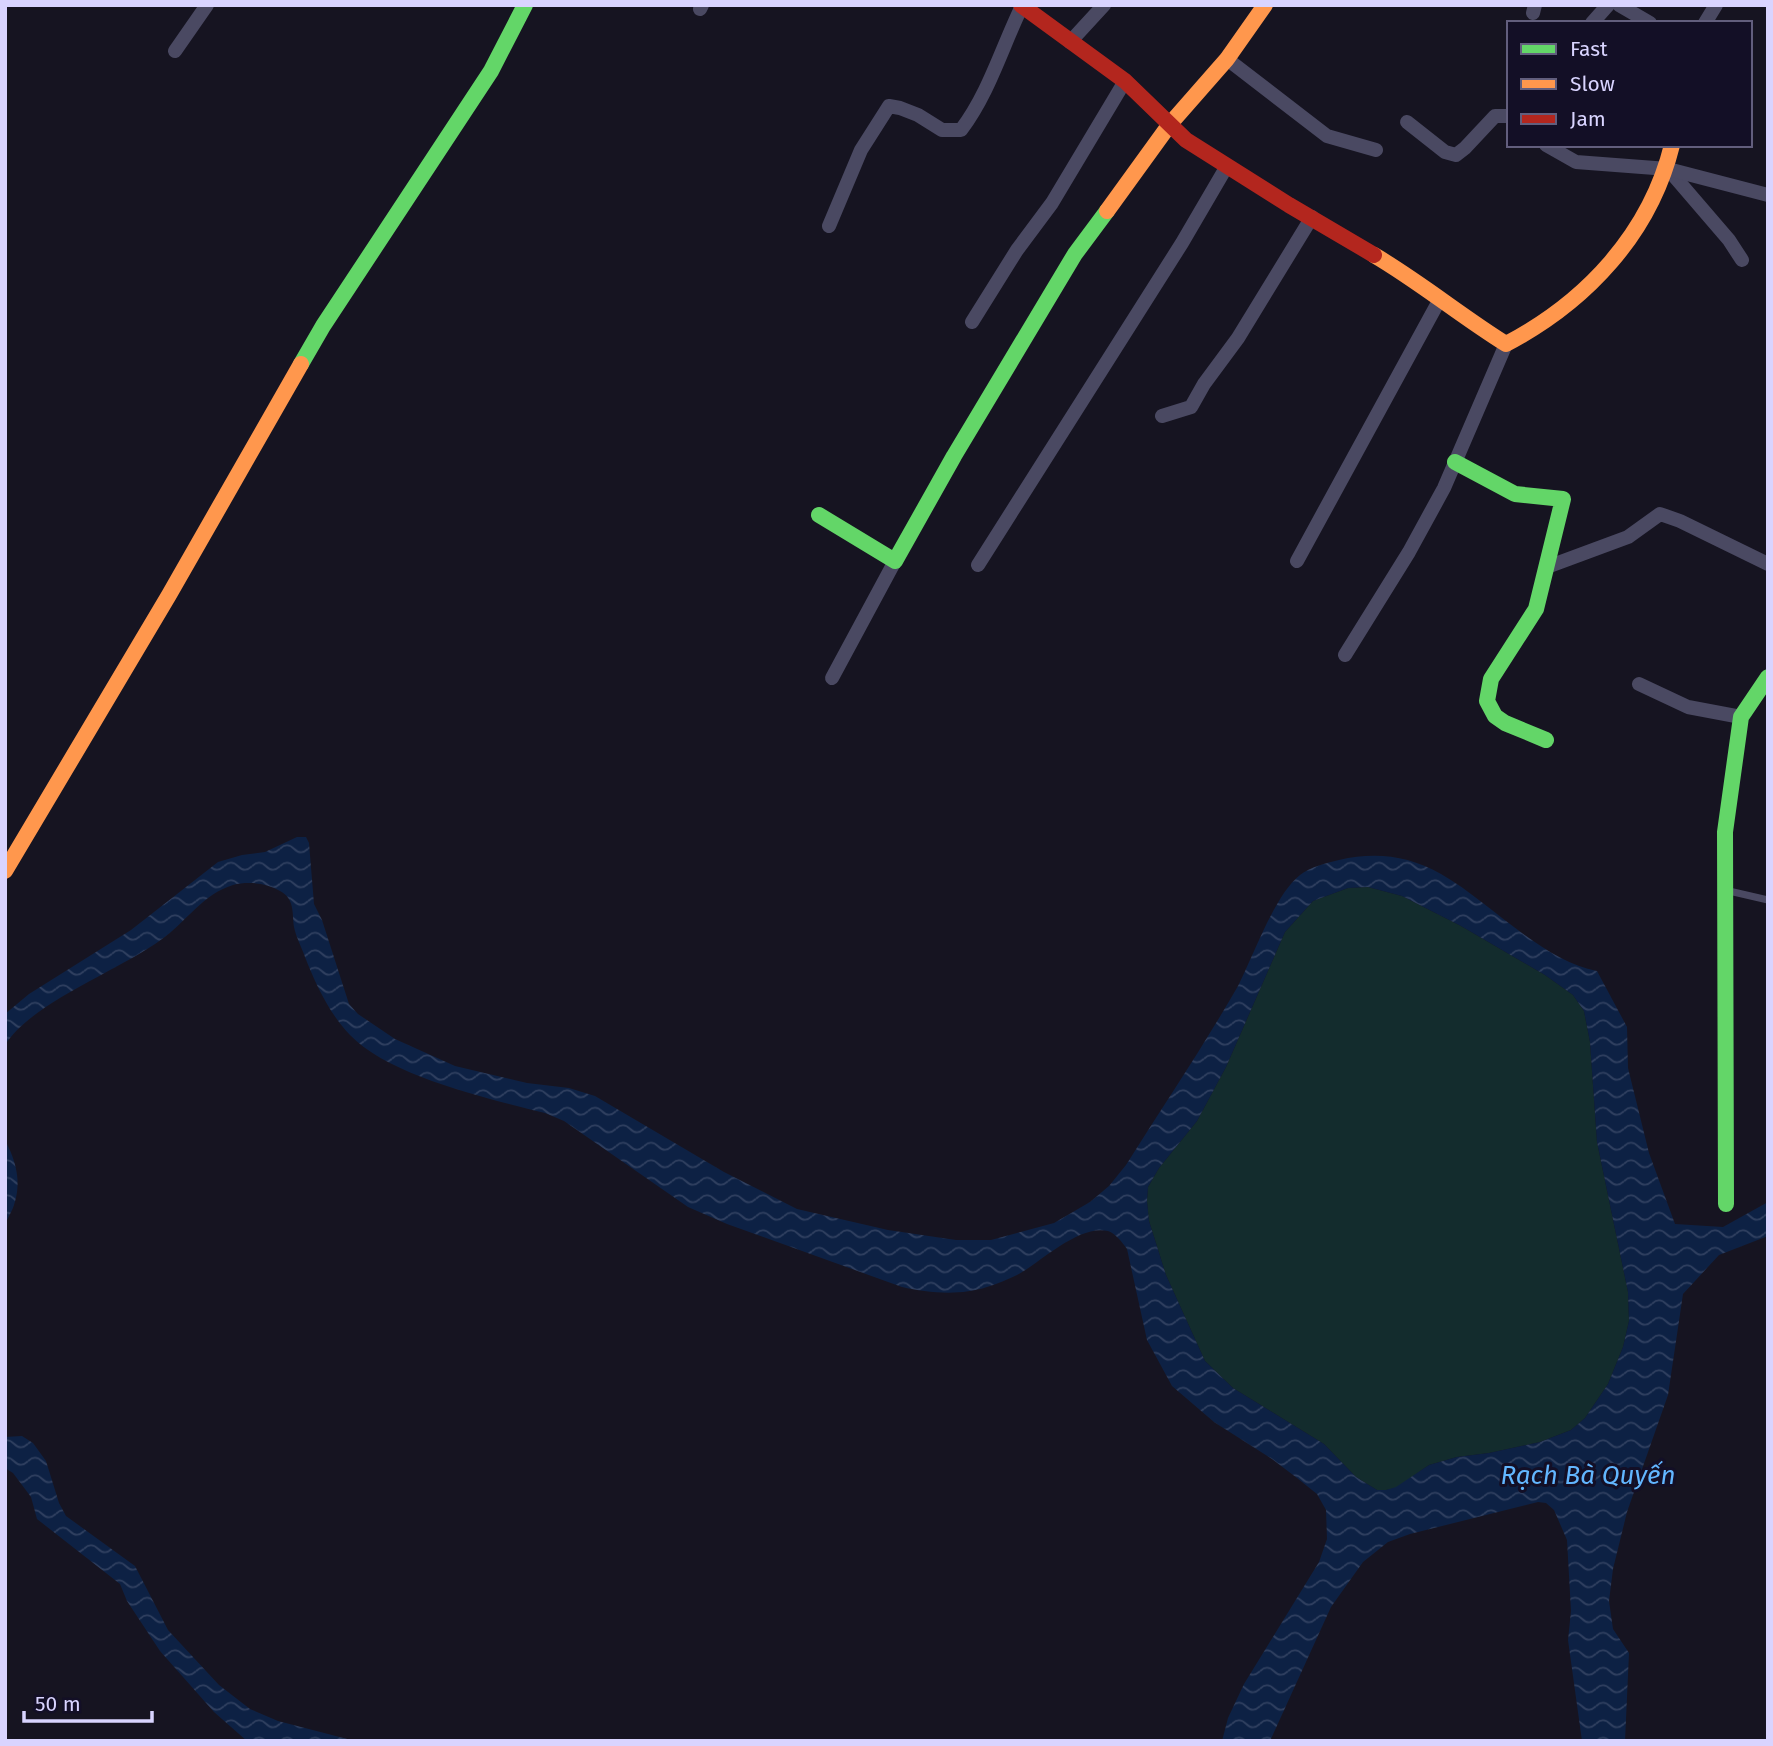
<svg xmlns="http://www.w3.org/2000/svg" width="1773" height="1746" viewBox="0 0 1773 1746" font-family="'Fira Sans',sans-serif">
	<style>
		.green { fill: #132c2d }
		.water { fill: url(#water-waves); fill-rule: evenodd }
		.lines { fill: none; stroke-linecap: round; stroke-linejoin: round }
		.lane { stroke: #4a4962; stroke-width: 7 }
		.street { stroke: #4a4962; stroke-width: 14 }
		.fast { stroke: #63d668; stroke-width: 16 }
		.slow { stroke: #ff974d; stroke-width: 16 }
		.jam { stroke: #b3261e; stroke-width: 16 }
		.labels { text-anchor: middle; dominant-baseline: central; stroke-width: 6; stroke-linejoin: round; paint-order: stroke }
		.water-label { font-size: 26px; font-style: italic; fill: #62b6ff; stroke: #130f26 }
	</style>
	<defs>
		<pattern id="water-waves" width="16" height="10" patternUnits="userSpaceOnUse" patternTransform="scale(1.75)"><rect width="16" height="10" fill="#0d2144"/><path d="M0 5q4-4 8 0t8 0" fill="none" stroke="#304060"/></pattern>
	</defs>
	<rect width="100%" height="100%" fill="#161421"/>
	<path class="green" d="M1368 887 1402 896 1461 926 1545 975 1573 995 1584 1011 1590 1042 1597 1142 1628 1292 1629 1321 1623 1347 1608 1384 1585 1418 1571 1430 1540 1442 1489 1453 1457 1457 1429 1465 1396 1488 1386 1490H1377L1356 1477 1324 1444 1233 1388 1205 1361 1166 1275 1149 1221 1147 1201 1148 1187 1159 1168 1197 1121 1226 1067 1285 932 1313 901 1348 888Z"/>
	<g class="water">
		<path d="M297 837H306L309 843 314 904 322 920 349 1004 358 1014 395 1039 455 1066 527 1083 569 1088 595 1096 724 1172 797 1209 888 1230 956 1240H991L1028 1230 1054 1223 1090 1202 1109 1186 1126 1165C1163 1106 1203 1047 1238 986 1253 957 1275 894 1300 875 1310 867 1326 863 1339 860 1375 852 1407 855 1441 874 1489 901 1542 961 1597 971L1627 1027 1628 1068 1649 1153 1675 1224 1723 1227 1768 1202V1236L1719 1255 1683 1294 1668 1395 1627 1512 1613 1569 1609 1601 1613 1629 1629 1653 1625 1741H1582L1568 1640 1571 1611 1567 1540 1554 1510 1546 1503 1538 1502 1410 1534 1388 1542 1363 1562 1331 1607 1270 1741H1222L1228 1718 1244 1684 1319 1562 1327 1539 1326 1510 1317 1494 1297 1478 1272 1459 1214 1422 1172 1386 1147 1340 1127 1249C1122 1242 1116 1234 1108 1231 1079 1224 1041 1262 1017 1275 1008 1279 997 1284 987 1287 960 1296 928 1293 902 1287L727 1224 688 1207 564 1121 545 1113C489 1099 389 1076 350 1035 329 1013 316 985 305 957 302 948 296 937 294 927 292 913 295 899 280 891 267 883 248 881 233 885 203 894 186 922 162 939 119 971 32 1002 5 1045V1014L29 994 131 930 218 862 242 855 265 852ZM1368 887 1402 896 1461 926 1545 975 1573 995 1584 1011 1590 1042 1597 1142 1628 1292 1629 1321 1623 1347 1608 1384 1585 1418 1571 1430 1540 1442 1489 1453 1457 1457 1429 1465 1396 1487 1386 1490H1377L1356 1477 1324 1444 1233 1388 1205 1361 1166 1275 1149 1221 1147 1201 1148 1187 1159 1168 1197 1121 1226 1067 1285 932 1313 901 1348 888Z"/>
		<path d="M5 1140C16 1161 22 1182 14 1205 12 1212 7 1218 5 1226Z"/>
		<path d="M22 1436 33 1443 46 1461 59 1503 66 1516 135 1566 168 1630 219 1685 250 1709 278 1721 355 1741H247L214 1712 160 1651 127 1601 120 1584 37 1519 31 1497 13 1473 5 1468V1437Z"/>
	</g>
	<g class="lines">
		<path class="lane" d="M1729 891 1768 900"/>
		<g class="street">
			<path d="M1619 5 1650 23"/>
			<path d="M700 9 702 5"/>
			<path d="M1533 13 1535 5"/>
			<path d="M1592 23 1608 5"/>
			<path d="M1705 23 1716 5"/>
			<path d="M1070 42 1104 5"/>
			<path d="M175 51 207 5"/>
			<path d="M1227 59 1327 136 1376 150"/>
			<path d="M1407 122 1445 152 1456 155 1465 148 1495 116H1509"/>
			<path d="M1546 145 1576 162 1668 169 1729 240 1742 260"/>
			<path d="M1668 169 1768 195"/>
			<path d="M829 226 861 150 889 106 900 108 918 115 942 130H961C989 93 1002 47 1022 6"/>
			<path d="M972 322 1017 250 1052 203 1125 81"/>
			<path d="M1162 416 1191 407 1204 384 1238 338 1312 217"/>
			<path d="M1297 561 1440 299"/>
			<path d="M978 565 1182 243 1227 166"/>
			<path d="M1547 567 1628 537 1660 514 1680 521 1768 564"/>
			<path d="M1345 655 1409 552 1444 488 1506 344"/>
			<path d="M832 678 895 561"/>
			<path d="M1639 684 1688 707 1741 717"/>
		</g>
		<g class="fast">
			<path d="M301 364 323 326 491 71 525 5"/>
			<path d="M1455 462 1515 494 1563 499 1536 609 1491 679 1487 701 1495 716 1505 723 1546 740"/>
			<path d="M819 515 895 561 954 456 1075 254 1107 211"/>
			<path d="M1726 1204 1725 832 1741 717 1768 677"/>
		</g>
		<g class="slow">
			<path d="M1107 211 1170 124 1227 59 1265 5"/>
			<path d="M1374 255C1420 282 1461 316 1506 344 1586 302 1650 234 1672 145"/>
			<path d="M5 871 169 595 301 364"/>
		</g>
		<path class="jam" d="M1021 5 1125 81 1186 140 1289 205 1374 255"/>
	</g>
	<g class="labels">
		<g class="water-label">
			<text x="1588" y="1475">Rạch Bà Quyến</text>
		</g>
	</g>
	<rect width="1773" height="1746" fill="none" stroke="#d9d4ff" stroke-width="14"/>
	<rect x="1507" y="21" width="245" height="126" fill="#130f26" stroke="#625e7d" stroke-width="2"/>
	<rect x="1521" y="44" width="35" height="10" fill="#63d668" stroke="#625e7d" stroke-width="2"/>
	<text x="1570" y="56" font-size="21" fill="#d9d4ff">Fast</text>
	<rect x="1521" y="79" width="35" height="10" fill="#ff974d" stroke="#625e7d" stroke-width="2"/>
	<text x="1570" y="91" font-size="21" fill="#d9d4ff">Slow</text>
	<rect x="1521" y="114" width="35" height="10" fill="#b3261e" stroke="#625e7d" stroke-width="2"/>
	<text x="1570" y="126" font-size="21" fill="#d9d4ff">Jam</text>
	<path d="M24 1711v10h128v-10" fill="none" stroke="#d9d4ff" stroke-width="3.5"/>
	<text x="35" y="1711" font-size="21" fill="#d9d4ff" stroke="#130f26" stroke-width="5" paint-order="stroke">50 m</text>
</svg>
